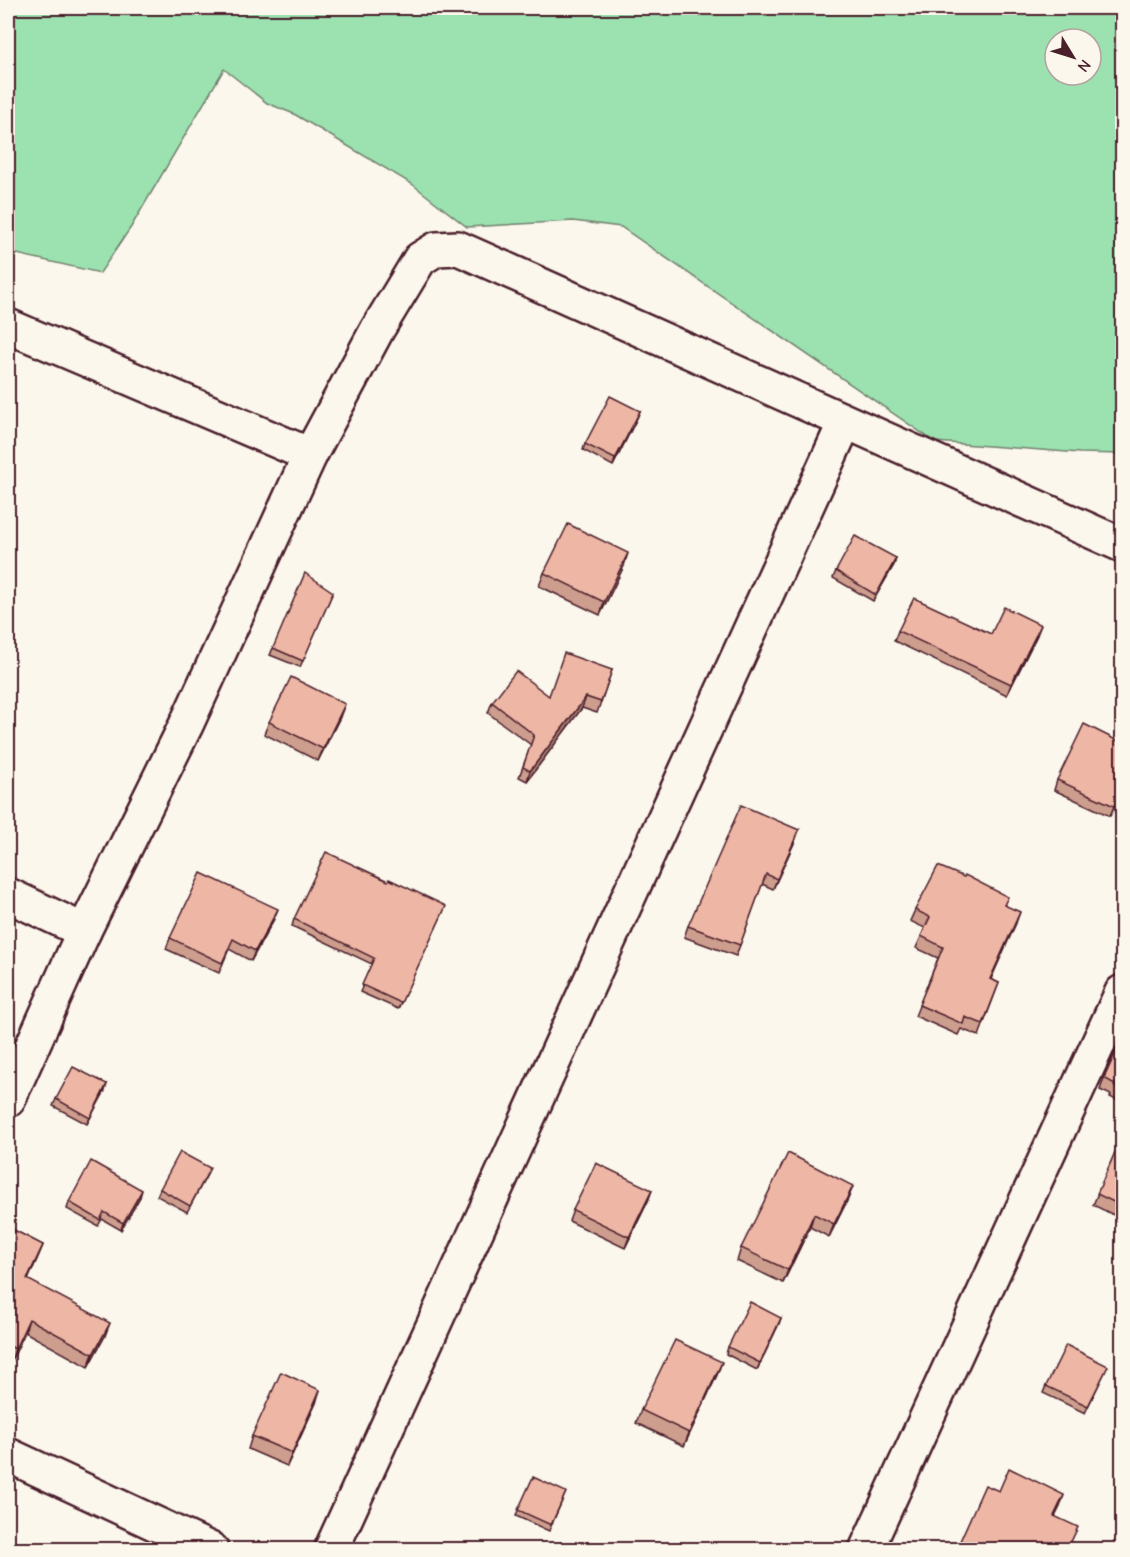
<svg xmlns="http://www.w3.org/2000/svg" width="1130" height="1557" viewBox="0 0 1130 1557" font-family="'Comic Neue',sans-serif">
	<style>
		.green { fill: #9be2b0; stroke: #72806e; stroke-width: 1.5; fill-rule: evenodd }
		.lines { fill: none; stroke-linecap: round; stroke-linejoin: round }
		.minor-casing { stroke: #4a1f2b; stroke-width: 38 }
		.minor { stroke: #fbf7ec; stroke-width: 33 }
		.wall { fill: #cd9d8e; stroke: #4a1f2b; stroke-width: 1.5 }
		.shaded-wall { fill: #a77f74; stroke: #4a1f2b; stroke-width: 1.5 }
		.building { fill: #eeb6a5; stroke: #4a1f2b; stroke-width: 1.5 }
	</style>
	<rect width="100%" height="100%" fill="#fbf7ec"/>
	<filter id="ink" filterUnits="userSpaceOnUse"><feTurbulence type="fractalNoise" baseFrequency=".0167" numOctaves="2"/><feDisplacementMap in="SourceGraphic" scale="12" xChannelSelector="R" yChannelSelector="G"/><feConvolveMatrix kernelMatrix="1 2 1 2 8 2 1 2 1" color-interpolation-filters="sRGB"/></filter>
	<g filter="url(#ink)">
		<path class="green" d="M8 8H1122V454L1080 453 935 442 621 227 573 221 467 227 412 184 294 114 267 103 224 69 131 227 100 273 8 252ZM1055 39H1091V75H1055Z"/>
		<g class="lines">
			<defs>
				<g id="minor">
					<path d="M8 326 310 455"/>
					<path d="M8 895 84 931"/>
					<path d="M8 1100 84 931 186 725 310 455 377 330 420 259 436 249 458 248 1122 545"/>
					<path d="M8 1455 212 1550"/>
					<path d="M331 1550 845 422"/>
					<path d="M866 1550 1122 992"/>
				</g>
			</defs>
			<use href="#minor" class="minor-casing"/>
			<use href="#minor" class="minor"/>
		</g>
		<g class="wall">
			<path d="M640 411 637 418 613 466 583 450 585 444Z"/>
			<path d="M896 558 894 565 873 601 833 578 836 571Z"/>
			<path d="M624 566 600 615 539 586 544 573Z"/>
			<path d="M333 592 300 667 270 655 273 648Z"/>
			<path d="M898 631 991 634 1037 635 1007 695 894 641Z"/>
			<path d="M612 670 597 713 582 708 527 781 519 777 531 745 488 713 492 702 549 696Z"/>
			<path d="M340 717 318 761 264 734 269 722Z"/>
			<path d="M1057 780 1122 791 1110 816 1054 790Z"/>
			<path d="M799 830 795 841 773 889 762 884 736 956 684 937 688 926Z"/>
			<path d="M1005 905 1016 923 991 979 999 983 979 1036 961 1029 958 1035 915 1016 938 958 916 948 925 928 910 921 915 910Z"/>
			<path d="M443 912 398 1009 360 992 372 964 292 926 294 919Z"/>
			<path d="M274 919 251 961 229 949 219 973 166 949 170 938Z"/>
			<path d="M1122 1039V1103L1110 1097 1111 1095 1100 1090 1104 1078Z"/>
			<path d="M107 1084 87 1124 53 1106 56 1099Z"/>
			<path d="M1122 1136V1219L1093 1205Z"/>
			<path d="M207 1175 187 1212 157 1196 160 1189Z"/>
			<path d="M853 1186 848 1199 829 1237 810 1227 783 1283 737 1261 741 1248Z"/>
			<path d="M652 1190 648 1201 625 1248 569 1221 573 1210Z"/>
			<path d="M140 1197 121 1230 102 1219 98 1226 67 1209 69 1202Z"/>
			<path d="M8 1227 43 1245 38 1257 28 1280 105 1336 88 1367 25 1332 11 1362 8 1360Z"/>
			<path d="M781 1318 757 1370 726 1354 728 1347Z"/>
			<path d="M1105 1372 1085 1413 1043 1393 1046 1386Z"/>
			<path d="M717 1375 684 1446 636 1423 641 1410Z"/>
			<path d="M316 1403 287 1466 248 1449 252 1436Z"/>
			<path d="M566 1492 549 1531 516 1516 518 1510Z"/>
		</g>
		<g class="shaded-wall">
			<path d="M640 411 637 418 613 466 615 459Z"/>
			<path d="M628 553 624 566 600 615 604 602Z"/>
			<path d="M896 558 894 565 873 601 876 595Z"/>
			<path d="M1041 625 1037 635 1007 695 1011 684Z"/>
			<path d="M586 697 582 708 527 781 530 771Z"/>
			<path d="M345 704 340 717 318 761 323 749Z"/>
			<path d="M1122 789V791L1110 816 1114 806Z"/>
			<path d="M799 830 795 841 773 889 777 879Z"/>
			<path d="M278 909 274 919 251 961 255 951Z"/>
			<path d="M1020 912 1016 923 986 990 990 979Z"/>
			<path d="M107 1084 105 1091 87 1124Z"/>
			<path d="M853 1186 848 1199 829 1237 834 1224Z"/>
			<path d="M142 1190 140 1197 121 1230 123 1223Z"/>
			<path d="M652 1190 648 1201 625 1248 629 1237Z"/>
			<path d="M814 1214 810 1227 783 1283 788 1270Z"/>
			<path d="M43 1245 38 1257 22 1292 27 1279Z"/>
			<path d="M781 1318 779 1324 757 1370 760 1363Z"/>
			<path d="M29 1319 25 1332 11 1362 15 1349Z"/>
			<path d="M110 1323 105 1336 88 1367 93 1354Z"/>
			<path d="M722 1362 717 1375 684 1446 689 1433Z"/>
			<path d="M320 1390 316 1403 287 1466 292 1453Z"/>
			<path d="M1064 1495 1060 1507 1049 1529 1054 1516Z"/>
		</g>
		<g class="building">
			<path d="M610 396 640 411 615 459 585 444Z"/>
			<path d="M568 524 628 553 604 602 544 573Z"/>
			<path d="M855 536 896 558 876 595 836 571Z"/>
			<path d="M305 573 333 592 303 661 273 648Z"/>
			<path d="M914 598 991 634 1004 607 1041 625 1011 684 898 631Z"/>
			<path d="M564 653 612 670 601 702 586 697 530 771 523 767 534 735 492 702 516 671 549 696Z"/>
			<path d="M291 677 345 704 323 749 269 722Z"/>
			<path d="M1084 724 1122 743V789L1114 806 1057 780Z"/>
			<path d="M741 805 799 830 777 879 766 874 740 945 688 926Z"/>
			<path d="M326 852 388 881 389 879 446 906 401 1003 362 985 374 958 294 919Z"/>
			<path d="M938 866 964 877 965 875 1008 897 1004 905 1020 912 990 979 999 983 983 1024 965 1017 963 1024 919 1005 943 947 921 936 930 917 915 910Z"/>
			<path d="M201 873 278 909 255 951 233 939 222 963 170 938Z"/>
			<path d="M1122 1039V1089L1114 1086 1115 1084 1104 1078Z"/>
			<path d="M73 1067 107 1084 90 1118 56 1099Z"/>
			<path d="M1122 1136V1206L1097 1194Z"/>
			<path d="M180 1152 210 1168 190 1206 160 1189Z"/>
			<path d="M788 1153 853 1186 834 1224 814 1214 788 1270 741 1248Z"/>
			<path d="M91 1161 142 1190 123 1223 104 1212 100 1220 69 1202Z"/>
			<path d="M596 1163 652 1190 629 1237 573 1210Z"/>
			<path d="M8 1227 43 1245 27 1279 110 1323 93 1354 29 1319 15 1349 8 1345Z"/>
			<path d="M750 1302 781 1318 760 1363 728 1347Z"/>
			<path d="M675 1340 722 1362 689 1433 641 1410Z"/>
			<path d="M1066 1345 1108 1366 1088 1406 1046 1386Z"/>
			<path d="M281 1372 320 1390 292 1453 252 1436Z"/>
			<path d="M1009 1468 1064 1495 1054 1516 1078 1527 1067 1550H956L985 1485 999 1491Z"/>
			<path d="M533 1477 566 1492 551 1525 518 1510Z"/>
		</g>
	</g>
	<rect width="1130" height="1557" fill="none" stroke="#fbf7ec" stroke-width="30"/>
	<rect x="15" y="15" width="1100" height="1527" fill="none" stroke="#4a1f2b" stroke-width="2" filter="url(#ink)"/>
	<g transform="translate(1073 57) rotate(128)"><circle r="28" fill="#fbf7ec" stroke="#b4a19f" stroke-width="1.5"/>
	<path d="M0-4.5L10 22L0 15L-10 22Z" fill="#4a1f2b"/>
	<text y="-9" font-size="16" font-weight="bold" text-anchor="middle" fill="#4a1f2b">N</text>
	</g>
</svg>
